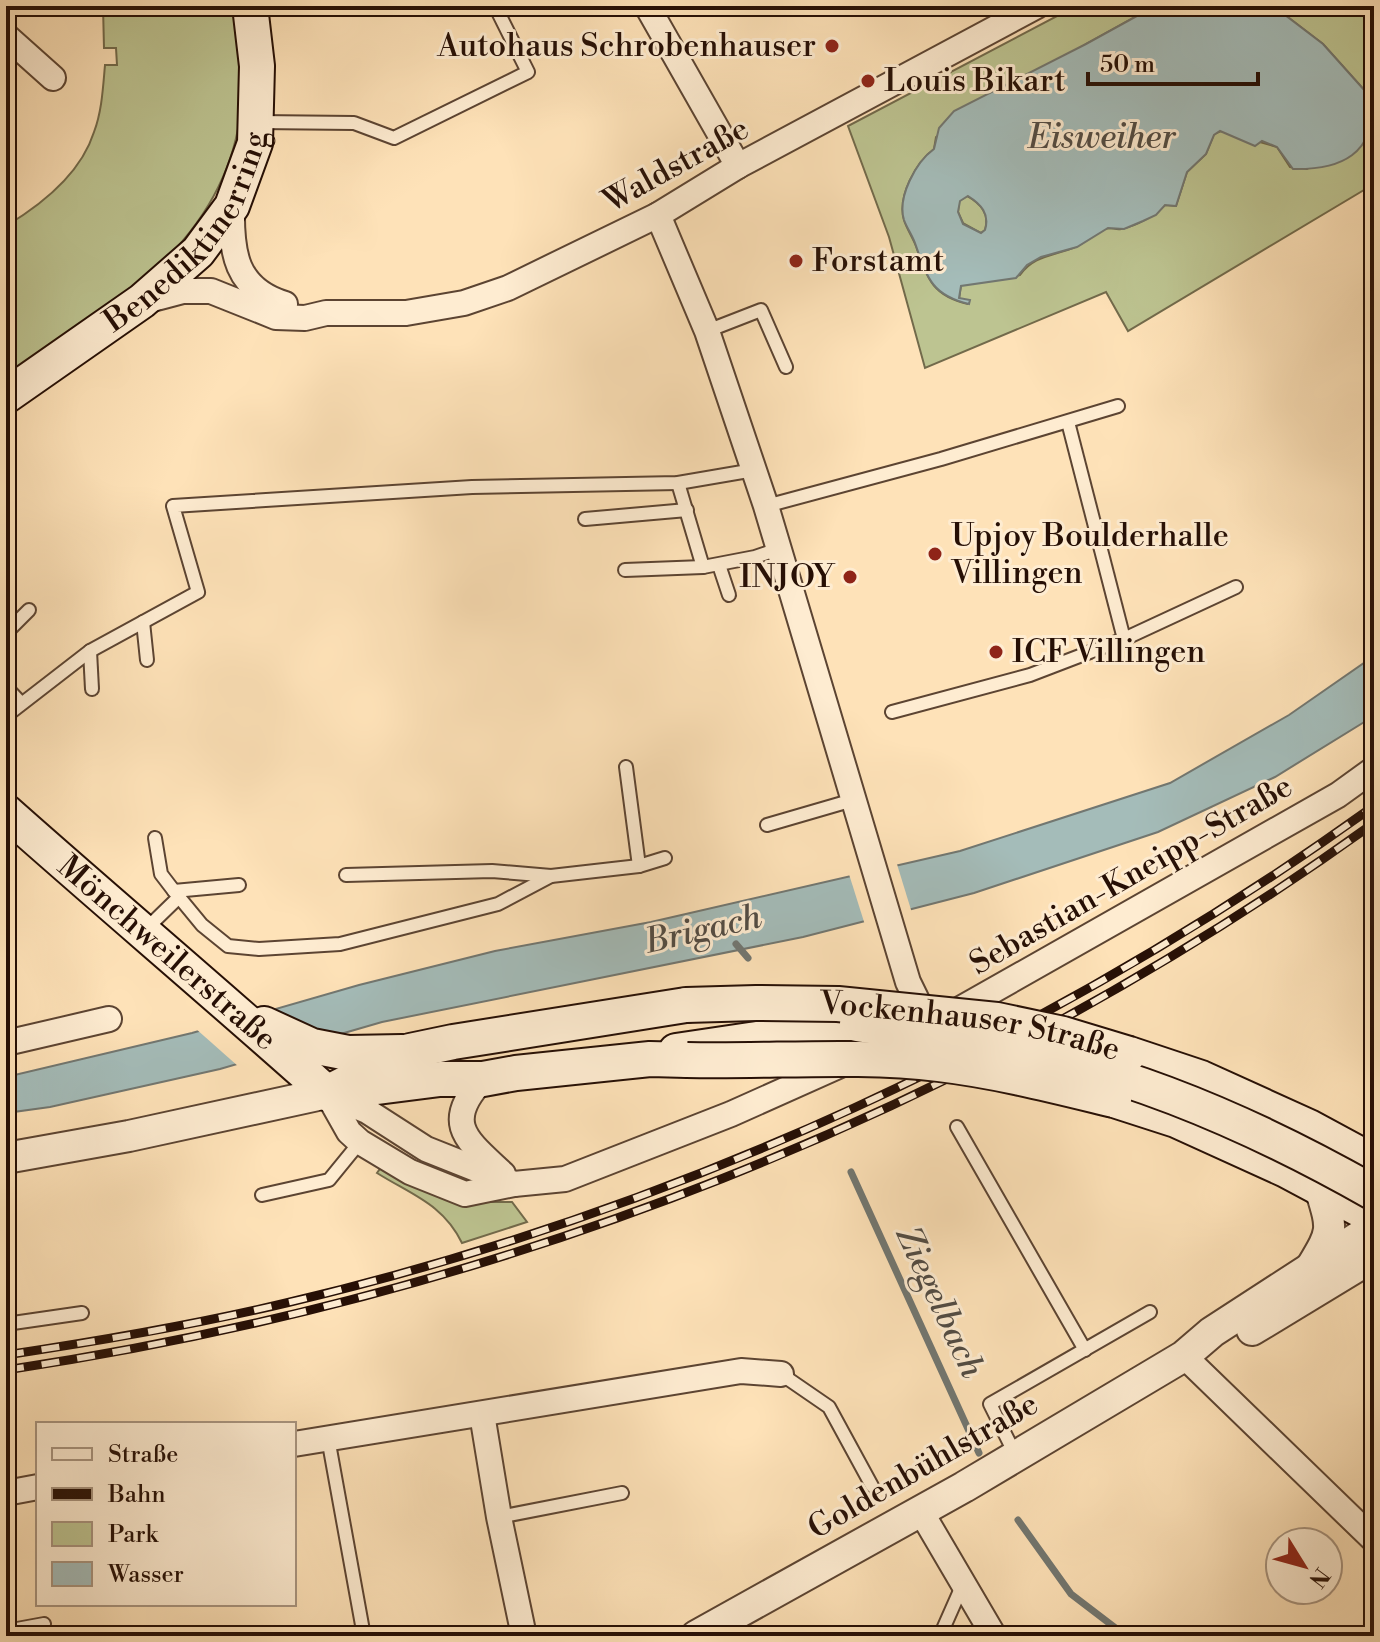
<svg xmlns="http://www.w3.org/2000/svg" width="1380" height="1642" viewBox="0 0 1380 1642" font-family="'Libre Bodoni',serif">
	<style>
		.green { fill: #bdc491; stroke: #726a4b; stroke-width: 2 }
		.water { fill: #a4bcb9; stroke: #727771; stroke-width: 2; fill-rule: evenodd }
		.pier { fill: #fee2b8 }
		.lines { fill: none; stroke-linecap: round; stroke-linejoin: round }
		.stream { stroke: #727771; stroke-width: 7 }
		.service-casing { stroke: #5c4432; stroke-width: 16 }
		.minor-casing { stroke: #5c4432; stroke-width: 28 }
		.tertiary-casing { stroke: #5c4432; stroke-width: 34 }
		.secondary-casing { stroke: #260f05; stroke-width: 38 }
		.service { stroke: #feecd1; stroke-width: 12 }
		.minor { stroke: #feecd1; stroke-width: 24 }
		.tertiary { stroke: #feecd1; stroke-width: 30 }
		.secondary { stroke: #feecd1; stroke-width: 34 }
		.rail-casing { stroke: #260f05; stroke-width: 9 }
		.rail { stroke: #feecd1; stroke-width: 6; stroke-dasharray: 18; stroke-linecap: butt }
		.secondary-bridge-casing { stroke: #260f05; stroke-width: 38; stroke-linecap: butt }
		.secondary-bridge { stroke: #feecd1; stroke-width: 34 }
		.poi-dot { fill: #8f2418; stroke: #feecd1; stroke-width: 3 }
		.labels { text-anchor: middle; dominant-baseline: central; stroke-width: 6; stroke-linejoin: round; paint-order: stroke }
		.poi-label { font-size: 32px; fill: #260f05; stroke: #feecd1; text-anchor: start }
		.street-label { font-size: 32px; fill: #260f05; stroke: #feecd1 }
		.water-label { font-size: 34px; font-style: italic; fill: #524c44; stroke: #feecd1 }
	</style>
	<rect width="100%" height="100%" fill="#fee2b8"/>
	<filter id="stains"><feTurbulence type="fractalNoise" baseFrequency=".0025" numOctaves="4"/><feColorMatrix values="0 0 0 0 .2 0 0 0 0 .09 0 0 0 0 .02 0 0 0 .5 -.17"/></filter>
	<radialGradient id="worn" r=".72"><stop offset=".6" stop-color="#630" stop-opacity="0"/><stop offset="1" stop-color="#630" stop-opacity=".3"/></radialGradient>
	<g class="green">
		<path d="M103 6H240C241 36 244 68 242 98 233 241 110 307 6 381V226C41 205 81 173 94 132 102 111 103 87 105 65H117L116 48H104Z"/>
		<path d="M1076 6H1155L1086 44 936 137 934 149C916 162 897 197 904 220 907 230 914 239 917 249 928 280 933 296 968 304L959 299 961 285 1020 275C1034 255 1054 256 1075 247 1086 243 1096 230 1109 228 1113 228 1117 230 1121 229 1137 226 1154 216 1165 205L1176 206 1187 172 1206 154 1214 134 1221 131 1277 147 1290 167 1307 169 1370 129 1374 124V184L1128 331 1106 292 925 368 889 237 848 126Z"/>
		<path d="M1262 6H1373L1374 101 1323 44 1281 12Z"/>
		<path d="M967 196C981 204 990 214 985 230L981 233 963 223 958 212 959 201Z"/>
		<path d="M382 1166 484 1202H512L527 1222 462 1243C443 1204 412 1195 377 1173Z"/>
	</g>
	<g class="water">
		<path d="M1155 6H1262L1281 12 1323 44 1374 101C1374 154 1342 170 1293 169L1277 147 1262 141 1255 146 1220 131 1214 135 1206 154 1187 172 1176 206 1165 205 1156 215 1143 221 1124 229 1108 228 1077 247 1041 257 1027 265 1016 278 961 286 959 298 970 300 969 304C931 295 927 277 915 243 912 235 907 228 904 220 897 197 916 162 934 149L939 128 954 111 1086 44ZM968 196C981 204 990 214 985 230L981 233 963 224 958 212 960 201Z"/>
		<path d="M1374 656V716L1275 777 1158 832 974 893 803 937 382 1022 220 1069 50 1107 6 1113V1077L192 1033 359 985 495 951 651 922 960 851 1170 783 1289 715Z"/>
	</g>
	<g class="pier">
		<path d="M896 861 912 913 865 925 848 871Z"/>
		<path d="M270 1006 305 1032 306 1047 239 1067 195 1028Z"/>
	</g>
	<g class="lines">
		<g class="stream">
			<path d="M736 944 748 958"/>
			<path d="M851 1172 979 1453"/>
			<path d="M1018 1520 1071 1594 1126 1636"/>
		</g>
		<defs>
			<g id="service">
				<path d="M258 122 354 123 394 138 528 72 495 6"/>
				<path d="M707 331 761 310 786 367"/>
				<path d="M1068 422 1124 639"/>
				<path d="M678 483 703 567 755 557 778 549"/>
				<path d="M766 506 941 459 1118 406"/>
				<path d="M585 519 687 510"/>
				<path d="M719 565 729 595"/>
				<path d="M625 570 703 567"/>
				<path d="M143 622 147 660"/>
				<path d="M6 633 29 610"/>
				<path d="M90 651 92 689"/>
				<path d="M6 687 21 703"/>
				<path d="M892 712 1030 675 1124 639 1236 587"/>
				<path d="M6 716 90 651 198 592 173 506 472 487 678 483 754 470"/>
				<path d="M626 767 639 866"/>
				<path d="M767 825 853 800"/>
				<path d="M155 838 161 874 174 891"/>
				<path d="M346 875 492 871 551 876 639 866 665 858"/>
				<path d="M239 885 174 891 202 925 228 946 259 949 340 944 498 904 551 876"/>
				<path d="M144 931 179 897"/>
				<path d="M957 1127 1085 1350"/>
				<path d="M262 1195 329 1180 360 1142"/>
				<path d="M6 1324 82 1313"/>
				<path d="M781 1374 829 1407 872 1486"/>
				<path d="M328 1438 364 1636"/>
				<path d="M1015 1454 990 1404 1150 1312"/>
				<path d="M499 1517 622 1493"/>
				<path d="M6 1631 44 1624"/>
				<path d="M940 1636 963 1584"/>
			</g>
			<g id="minor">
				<path d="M647 6 738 166"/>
				<path d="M6 36 53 78"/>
				<path d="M232 206C231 252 235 289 285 304"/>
				<path d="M658 215 707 331 766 506 908 982 928 1023"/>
				<path d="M149 300 183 291H211L276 317 305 318 326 313H406L464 303 508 288 658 215 738 166 1037 6"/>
				<path d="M948 1016 1338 795 1374 769"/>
				<path d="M6 1043 109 1019"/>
				<path d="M483 1079C441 1124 468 1141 503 1174"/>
				<path d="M327 1093 349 1132 360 1142 410 1172 465 1194 514 1184 565 1179 731 1114 845 1063"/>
				<path d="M329 1095 367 1111 426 1149 514 1184"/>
				<path d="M1184 1356 1374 1540"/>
				<path d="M482 1414 499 1517 524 1636"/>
				<path d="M294 1444 741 1371 781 1374"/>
				<path d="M6 1493 38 1487"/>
				<path d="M920 1510 994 1636"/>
			</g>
			<g id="tertiary">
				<path d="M6 1158 129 1136 327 1093"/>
				<path d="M1312 1266C1333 1231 1333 1230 1321 1191"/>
				<path d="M1252 1330 1374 1256"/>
				<path d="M696 1636 964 1487 1184 1356 1212 1332 1374 1227"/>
			</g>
			<g id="secondary">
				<path id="s1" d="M6 396 142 301 198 252 232 206 255 143 257 66 250 6"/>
				<path id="s2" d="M6 812C113 907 221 998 327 1093"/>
				<path d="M264 1024 312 1046 348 1053 402 1052"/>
				<path d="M676 1051 857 1024"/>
				<path d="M1129 1054 1201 1078 1309 1127 1374 1162"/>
				<path d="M354 1090 440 1079H483L516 1073 650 1059 687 1060"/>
				<path d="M327 1093 410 1051 453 1042 686 1005"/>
				<path d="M1114 1100 1176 1120 1286 1170 1374 1217"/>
			</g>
		</defs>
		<use href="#service" class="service-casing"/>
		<use href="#minor" class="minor-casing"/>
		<use href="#tertiary" class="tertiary-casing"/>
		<use href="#secondary" class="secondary-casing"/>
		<use href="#service" class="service"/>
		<use href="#minor" class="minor"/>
		<use href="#tertiary" class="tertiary"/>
		<use href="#secondary" class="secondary"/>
		<defs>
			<g id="rail">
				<path d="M6 1355C99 1341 194 1325 286 1303 677 1211 1048 1040 1374 806"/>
				<path d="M6 1370C500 1296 968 1115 1374 823"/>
			</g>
		</defs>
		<use href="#rail" class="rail-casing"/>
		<use href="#rail" class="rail"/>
		<defs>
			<g id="secondary-bridge">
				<path id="s3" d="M686 1005 756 1003 838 1004 997 1020 1063 1034 1129 1054"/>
				<path d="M857 1024C929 1035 1002 1045 1073 1064 1178 1092 1279 1139 1374 1193"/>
				<path d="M687 1060C771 1062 856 1054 939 1064 998 1071 1056 1086 1114 1100"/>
			</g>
		</defs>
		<use href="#secondary-bridge" class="secondary-bridge-casing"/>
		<use href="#secondary-bridge" class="secondary-bridge"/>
	</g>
	<g class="poi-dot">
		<circle cx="832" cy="46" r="8"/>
		<circle cx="868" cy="81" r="8"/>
		<circle cx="796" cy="261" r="8"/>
		<circle cx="935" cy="554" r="8"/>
		<circle cx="850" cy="577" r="8"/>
		<circle cx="996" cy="652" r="8"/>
	</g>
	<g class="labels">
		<g class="poi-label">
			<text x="816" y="46" text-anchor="end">Autohaus Schrobenhauser</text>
			<text x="884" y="81">Louis Bikart</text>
			<text x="812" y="261">Forstamt</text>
			<text x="951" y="536">Upjoy Boulderhalle<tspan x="951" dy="37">Villingen</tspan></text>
			<text x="834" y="577" text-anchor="end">INJOY</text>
			<text x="1012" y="652">ICF Villingen</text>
		</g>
		<g class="street-label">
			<text transform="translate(676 165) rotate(-29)">Waldstraße</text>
			<text stroke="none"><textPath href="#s1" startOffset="250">Benediktinerring</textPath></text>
			<text transform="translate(1131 875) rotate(-30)">Sebastian-Kneipp-Straße</text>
			<text stroke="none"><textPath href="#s2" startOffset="214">Mönchweilerstraße</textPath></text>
			<text stroke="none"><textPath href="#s3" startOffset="286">Vockenhauser Straße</textPath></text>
			<text transform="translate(923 1466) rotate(-30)">Goldenbühlstraße</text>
		</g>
		<g class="water-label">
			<text x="1102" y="138">Eisweiher</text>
			<text transform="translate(703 930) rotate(-13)">Brigach</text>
			<text transform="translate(939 1302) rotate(65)">Ziegelbach</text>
		</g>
	</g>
	<rect width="1380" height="1642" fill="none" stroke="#fee2b8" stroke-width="32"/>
	<rect x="8" y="8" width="1364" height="1626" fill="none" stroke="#260f05" stroke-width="4"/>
	<rect x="16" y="16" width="1348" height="1610" fill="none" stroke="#260f05" stroke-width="2"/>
	<rect x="36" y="1422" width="260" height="184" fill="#feecd1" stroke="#a8947f" stroke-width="2"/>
	<rect x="52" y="1448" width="40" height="12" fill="#feecd1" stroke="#a8947f" stroke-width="2"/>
	<text x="108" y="1462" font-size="24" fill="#260f05">Straße</text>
	<rect x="52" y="1488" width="40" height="12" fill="#260f05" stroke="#a8947f" stroke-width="2"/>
	<text x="108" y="1502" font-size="24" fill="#260f05">Bahn</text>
	<rect x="52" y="1522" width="40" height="24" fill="#bdc491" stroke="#a8947f" stroke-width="2"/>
	<text x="108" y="1542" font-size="24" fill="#260f05">Park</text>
	<rect x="52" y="1562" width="40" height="24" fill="#a4bcb9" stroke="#a8947f" stroke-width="2"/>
	<text x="108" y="1582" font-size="24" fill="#260f05">Wasser</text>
	<g transform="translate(1304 1566) rotate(127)"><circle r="38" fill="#feecd1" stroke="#a8947f" stroke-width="2"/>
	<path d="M0-6L14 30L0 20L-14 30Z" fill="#8f2418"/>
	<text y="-12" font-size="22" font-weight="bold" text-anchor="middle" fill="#260f05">N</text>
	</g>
	<path d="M1088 72v12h170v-12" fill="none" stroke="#260f05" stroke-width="4"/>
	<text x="1100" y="72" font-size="24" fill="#260f05" stroke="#feecd1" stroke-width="6" paint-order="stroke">50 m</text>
	<rect width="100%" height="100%" filter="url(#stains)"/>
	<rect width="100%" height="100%" fill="url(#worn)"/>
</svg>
